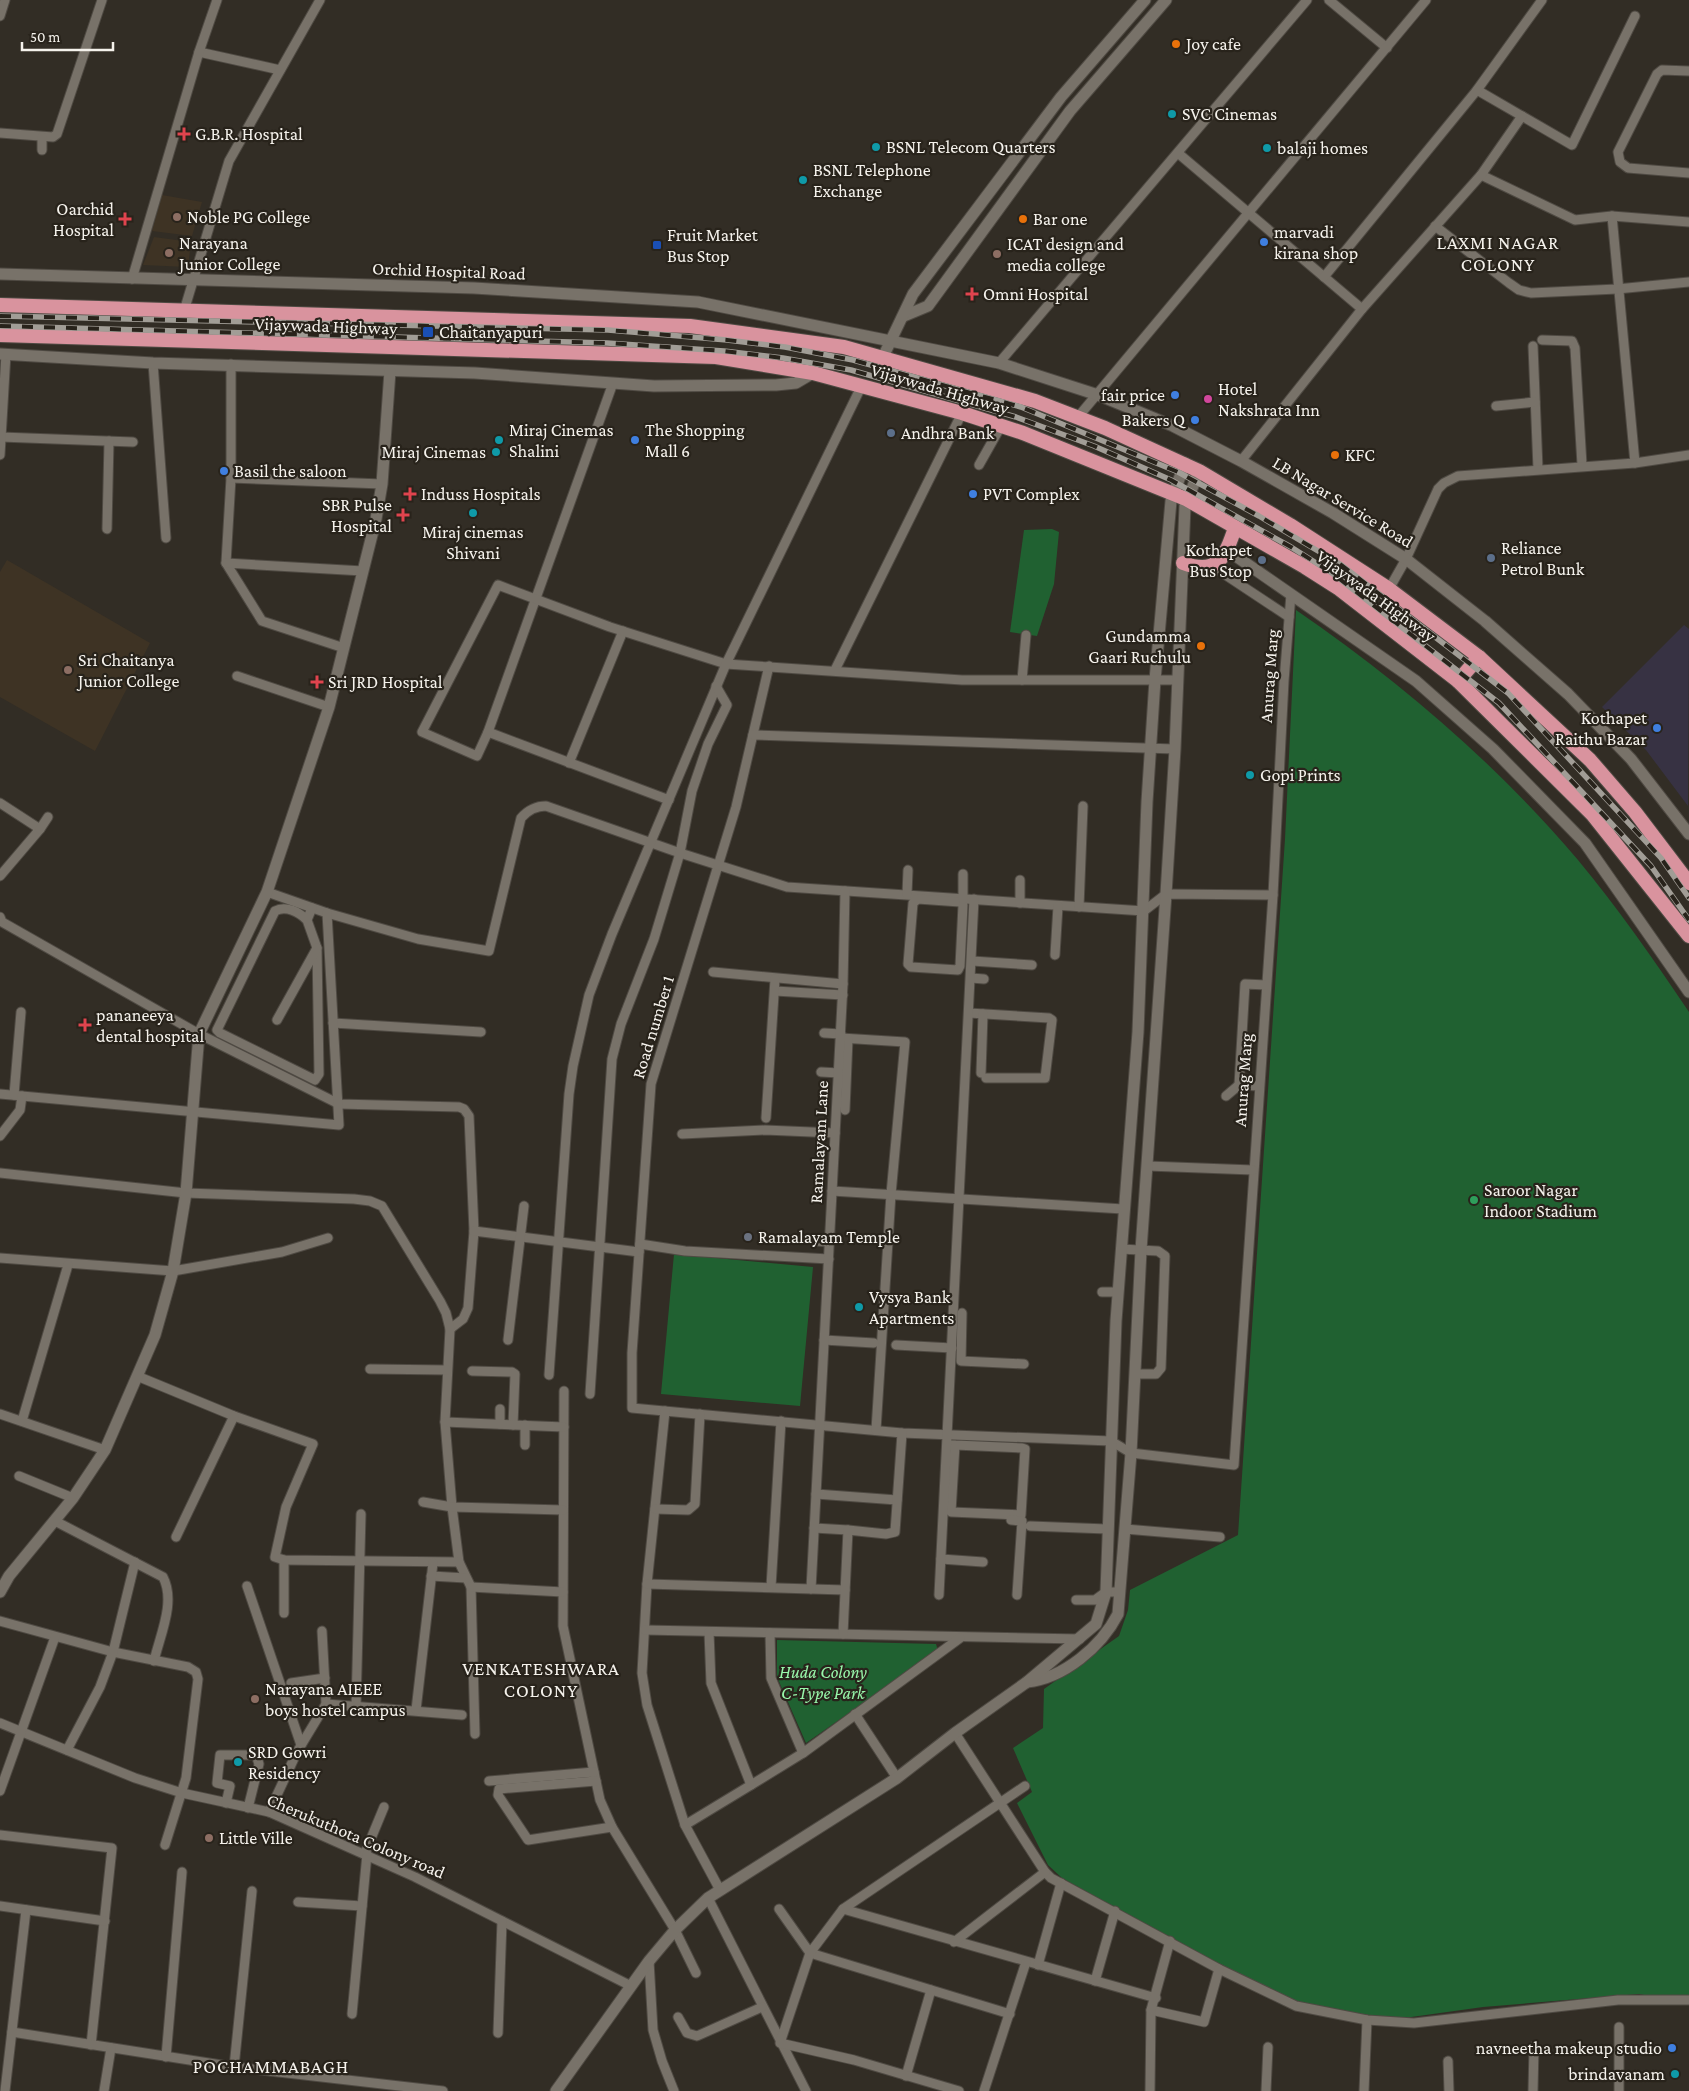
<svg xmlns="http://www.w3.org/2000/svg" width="1689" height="2091" viewBox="0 0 1689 2091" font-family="'Crimson Pro',serif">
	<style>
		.commercial { fill: #373243 }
		.education { fill: #3e3324 }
		.green { fill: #206131 }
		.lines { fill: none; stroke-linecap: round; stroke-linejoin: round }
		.minor-casing { stroke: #4f4a43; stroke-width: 11 }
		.tertiary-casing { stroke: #4f4a43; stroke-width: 13 }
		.trunk-casing { stroke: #4f4a43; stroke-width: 16 }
		.minor { stroke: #787269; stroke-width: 9 }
		.tertiary { stroke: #787269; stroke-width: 11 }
		.trunk { stroke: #d9939e; stroke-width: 14 }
		.rail-casing { stroke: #a19d96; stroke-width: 5.5 }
		.rail { stroke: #28231b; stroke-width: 4; stroke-dasharray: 11; stroke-linecap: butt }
		.food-dot { fill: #e8710a; stroke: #28231b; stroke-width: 2 }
		.culture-dot { fill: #0f9aa8; stroke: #28231b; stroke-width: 2 }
		.health-dot { fill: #e0444e; stroke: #28231b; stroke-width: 2 }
		.education-dot { fill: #8d6e63; stroke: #28231b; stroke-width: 2 }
		.shop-dot { fill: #3f7fe0; stroke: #28231b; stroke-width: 2 }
		.transit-dot { fill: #1a4fb4; stroke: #28231b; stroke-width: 2 }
		.hotel-dot { fill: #d1479c; stroke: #28231b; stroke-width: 2 }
		.service-dot { fill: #5c6f8a; stroke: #28231b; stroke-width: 2 }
		.leisure-dot { fill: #2e9e5b; stroke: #28231b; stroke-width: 2 }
		.worship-dot { fill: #6b7280; stroke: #28231b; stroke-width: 2 }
		.labels { text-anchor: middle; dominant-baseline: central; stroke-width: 4.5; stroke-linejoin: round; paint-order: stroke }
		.poi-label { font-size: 18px; fill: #f5f2ec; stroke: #28231b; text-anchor: start }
		.street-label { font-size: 18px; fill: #f5f2ec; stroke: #28231b }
		.park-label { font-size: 18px; font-style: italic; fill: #98f7aa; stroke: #28231b }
		.neighbourhood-label { font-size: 19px; letter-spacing: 1px; fill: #f5f2ec; stroke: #28231b }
	</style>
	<rect width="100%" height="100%" fill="#322d25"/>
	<path class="commercial" d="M1684 625 1689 629 1688 806 1646 750 1602 707Z"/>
	<g class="education">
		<path d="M162 195 202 202 192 236 152 231Z"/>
		<path d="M154 237 191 242 188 267 143 265Z"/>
		<path d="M7 560 150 643 95 751 0 697V572Z"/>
	</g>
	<g class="green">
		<path d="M1052 529 1059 532 1054 584 1037 636 1010 632 1024 530Z"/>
		<path d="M1296 610C1399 681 1496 763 1578 860 1618 908 1654 960 1689 1012V1996L1665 1999 1639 1994 1483 2007 1397 2019 1349 2013 1298 2003 1220 1966 1062 1878 1048 1865 1017 1803 1032 1792 1013 1748 1043 1728 1044 1689 1119 1636 1128 1610 1130 1590 1238 1535 1285 839Z"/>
		<path d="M674 1254 813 1267 800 1406 661 1394Z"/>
		<path d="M777 1640 936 1644 938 1651 806 1743 777 1677Z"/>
	</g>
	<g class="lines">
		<defs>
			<g id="minor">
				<path d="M1329 0 1387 48"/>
				<path d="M0 16 5 0"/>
				<path d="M199 52 280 70"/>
				<path d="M1689 71 1662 70 1657 74 1618 152 1620 162 1628 168 1689 173"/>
				<path d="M1477 90 1572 145 1635 16"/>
				<path d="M0 133 53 137 57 134 102 0"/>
				<path d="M42 137V150"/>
				<path d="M1179 154 1362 309"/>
				<path d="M1481 175 1575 220 1612 216 1689 222"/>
				<path d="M1612 216 1635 463"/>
				<path d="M1435 226 1509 283 1519 290 1531 293 1617 289 1689 282"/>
				<path d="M1324 277 1477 90 1542 0"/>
				<path d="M132 279 199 52 217 0"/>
				<path d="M184 311 229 161 320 0"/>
				<path d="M1542 340 1572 341 1575 348 1582 465"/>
				<path d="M1533 346 1538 469"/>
				<path d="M153 363 166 538"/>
				<path d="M999 363 1307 0"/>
				<path d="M231 364V478L226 563 262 621 344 648"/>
				<path d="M1496 406 1535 402"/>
				<path d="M1078 417 1426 0"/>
				<path d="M1 437 133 442"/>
				<path d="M0 455 6 354"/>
				<path d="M1241 461 1362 309 1481 175 1522 116"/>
				<path d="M979 465 1001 426"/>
				<path d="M231 478 382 484"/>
				<path d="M107 529 109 441"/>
				<path d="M226 563 363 571"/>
				<path d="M1212 566 1289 617"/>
				<path d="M1389 589 1406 559 1438 489 1444 483 1458 476 1635 463 1689 455"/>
				<path d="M769 666 736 807 651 1084 632 1353V1408L902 1433 1111 1441 1131 1453 1234 1465 1273 895 1284 681 1291 594"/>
				<path d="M835 670 962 413"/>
				<path d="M237 676 329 707"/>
				<path d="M1022 680 1026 635"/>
				<path d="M488 732 613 383"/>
				<path d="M753 735 1175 749"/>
				<path d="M569 763 623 631"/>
				<path d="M669 800 488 732 477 756 422 732 498 585 610 627 726 664 962 680H1177"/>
				<path d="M0 803 40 829 0 876"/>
				<path d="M40 829 48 817"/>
				<path d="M267 892 327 913 418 939 489 951 521 818C528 810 535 806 546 806L680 853 787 887 1144 911 1166 894 1273 895"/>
				<path d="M907 894 908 870"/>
				<path d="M918 899 960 902 963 905 960 966 958 970 911 967 908 964 913 903Z"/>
				<path d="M963 899V874"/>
				<path d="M1020 903V880"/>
				<path d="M1079 907 1083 806"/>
				<path d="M0 917 2 922 199 1034 339 1104 459 1107 464 1109 469 1116 474 1231 468 1308 463 1319 450 1329"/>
				<path d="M307 920C299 912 286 905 275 911L217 1030 220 1033 315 1080 319 1074 317 948 307 920 312 908"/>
				<path d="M1055 955 1058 906"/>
				<path d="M972 961 1032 965"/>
				<path d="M713 972 843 984"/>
				<path d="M971 978 984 979"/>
				<path d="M775 991 843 995"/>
				<path d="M969 1013 1049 1018 1052 1020 1045 1078H986"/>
				<path d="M277 1020 317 948"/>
				<path d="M333 1023 481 1032"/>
				<path d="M824 1033 841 1034"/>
				<path d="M841 1038 905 1042 891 1194 876 1430"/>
				<path d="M821 1072 839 1073"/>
				<path d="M981 1073 983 1014"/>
				<path d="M1259 1086 1239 1085 1245 984 1266 985"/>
				<path d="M0 1094 339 1125 327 913"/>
				<path d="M14 1095 21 1012"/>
				<path d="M1226 1096 1239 1085"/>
				<path d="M845 1110 848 1039"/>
				<path d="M766 1118 775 979"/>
				<path d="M682 1134 765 1130 835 1133"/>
				<path d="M0 1136 20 1110 22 1096"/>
				<path d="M1148 1166 1253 1170"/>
				<path d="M0 1173 186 1193 354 1199 370 1201 382 1206 440 1301 446 1313 450 1329 445 1422 452 1507 459 1562 471 1587 475 1734"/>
				<path d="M832 1191 1123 1209"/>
				<path d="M474 1231 639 1252"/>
				<path d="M815 1241 830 1242"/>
				<path d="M640 1244 685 1251 829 1259"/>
				<path d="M1121 1249 1158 1251 1165 1256 1161 1368 1156 1374H1135"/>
				<path d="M0 1258 173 1271 282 1252 328 1238"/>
				<path d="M1102 1292H1118"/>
				<path d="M962 1313 961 1361 1024 1364"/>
				<path d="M508 1340 524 1206"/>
				<path d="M824 1340 874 1343"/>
				<path d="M896 1345 952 1348"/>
				<path d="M370 1369 447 1370"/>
				<path d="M472 1371 512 1372 515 1374 513 1425"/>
				<path d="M549 1375 569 1094 573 1066 589 995 612 934 726 664 862 385"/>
				<path d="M137 1376 234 1416 313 1444 286 1507 275 1557 284 1560 459 1562"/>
				<path d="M564 1391 563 1626 594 1772 600 1800 612 1827 675 1930 696 1973"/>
				<path d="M590 1394 612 1059 621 1024 654 939 680 853 692 791 708 744 727 705 716 686"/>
				<path d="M500 1409V1424"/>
				<path d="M665 1411 647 1584 642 1673 647 1705 685 1825 720 1890"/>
				<path d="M0 1414 105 1450"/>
				<path d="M22 1421 68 1265"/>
				<path d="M445 1422 564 1427"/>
				<path d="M525 1425V1445"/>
				<path d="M948 1445H955L1022 1448 1025 1449 1021 1515 951 1512 955 1445"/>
				<path d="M19 1476 73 1498"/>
				<path d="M816 1494 897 1500"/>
				<path d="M423 1502 452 1507 563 1510"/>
				<path d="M655 1509 688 1510 695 1504 700 1414"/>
				<path d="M1011 1520 1022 1521 1017 1595"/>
				<path d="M55 1521 163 1577C176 1602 160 1635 154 1661"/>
				<path d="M1030 1526 1107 1529"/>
				<path d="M814 1528 848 1530"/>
				<path d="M1125 1529 1220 1537"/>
				<path d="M176 1537 234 1416"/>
				<path d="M941 1559 983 1562"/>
				<path d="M284 1560V1613"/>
				<path d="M431 1576 466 1578"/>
				<path d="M647 1584 845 1590"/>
				<path d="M247 1586 301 1745"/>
				<path d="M471 1587 563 1592"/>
				<path d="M771 1587 781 1421"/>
				<path d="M811 1589 843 984 845 891"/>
				<path d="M939 1595 974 899"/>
				<path d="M1076 1600H1095L1106 1592H1120"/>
				<path d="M0 1621 113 1652 188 1667 196 1672 198 1679 186 1778 165 1845"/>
				<path d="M645 1630 1080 1639"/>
				<path d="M770 1633 771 1678 803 1753"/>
				<path d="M843 1634 848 1530 886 1534 895 1532 902 1433"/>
				<path d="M291 1683 325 1678"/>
				<path d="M326 1704 462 1715"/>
				<path d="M356 1706 361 1514"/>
				<path d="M416 1710 433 1563"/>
				<path d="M855 1714 897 1778"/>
				<path d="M0 1723 135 1778 182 1793 269 1812 415 1877 631 1986"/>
				<path d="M955 1733 1045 1872 1051 1878 1219 1969 1296 2006 1367 2020 1414 2023 1618 2000H1689"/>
				<path d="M67 1750 100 1687 113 1652 135 1562"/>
				<path d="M489 1781 594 1772"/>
				<path d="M596 1781 499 1789 498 1795 528 1840 612 1827"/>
				<path d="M751 1785 803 1753 960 1638"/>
				<path d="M0 1791 55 1637"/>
				<path d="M226 1803 230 1786 217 1783 220 1755H256L259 1764 248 1808"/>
				<path d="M269 1812 297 1752 326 1704 322 1631"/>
				<path d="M685 1825 751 1785 711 1683 709 1632"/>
				<path d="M0 1835 112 1848 91 2045"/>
				<path d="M365 1853 384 1807"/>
				<path d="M708 1898 806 2091"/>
				<path d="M298 1902 362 1906"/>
				<path d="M0 1906 105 1921"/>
				<path d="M779 1909 810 1953 1010 2014"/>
				<path d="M843 1909 1156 1998"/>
				<path d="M954 1942 1045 1872"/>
				<path d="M649 1961 653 2030 662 2061 674 2091"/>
				<path d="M1038 1965 1061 1883"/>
				<path d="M1095 1981 1115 1911"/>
				<path d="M1151 2010 1204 2022 1219 1969"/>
				<path d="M352 2014 367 1854"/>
				<path d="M678 2017 687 2033 697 2036 762 2007"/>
				<path d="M12 2032 234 2067 443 2091"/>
				<path d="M498 2033 502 1921"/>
				<path d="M166 2057 182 1872"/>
				<path d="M1448 2061 1449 2091"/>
				<path d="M234 2067 252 1891"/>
				<path d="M906 2076 931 1990"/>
				<path d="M5 2091 26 1910"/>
				<path d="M104 2091 111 2048"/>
				<path d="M959 2091 854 2060 780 2043 810 1953 843 1909 1025 1786"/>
				<path d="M984 2091 1026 1962"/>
				<path d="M1150 2091 1151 2010 1170 1941"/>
				<path d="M1266 2091 1268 2047"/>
				<path d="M1364 2091 1367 2020"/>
				<path d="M1533 2091 1534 2046"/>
				<path d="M1619 2091V2027"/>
			</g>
			<g id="tertiary">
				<path d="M0 274 474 288 698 302 999 363 1098 395 1173 426 1241 461 1333 513 1406 559 1485 621 1568 694 1631 759 1689 834"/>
				<path d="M904 316 928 306 1070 111 1166 0"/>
				<path d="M0 354 153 363 475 373 654 386 776 385 796 383 813 373"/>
				<path d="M883 357 913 294 1061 97 1145 0"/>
				<path d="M1227 550 1416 681 1493 749 1585 843 1689 992"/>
				<path d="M0 1592 9 1576 73 1498 105 1450 155 1335 173 1271 186 1193 199 1034 267 892 329 707 376 519 382 484 390 371"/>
				<path d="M1027 1682C1064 1678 1101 1647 1118 1614L1131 1453 1141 1250 1166 894 1175 749 1185 506 1199 471"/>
				<path d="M556 2091 649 1961 675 1930 708 1898 897 1778 955 1733 1027 1682 1096 1624 1106 1592 1116 1321 1138 1032 1147 802 1155 680 1171 501 1185 463"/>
			</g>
			<g id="trunk">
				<path d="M0 305 690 326 844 347 1035 401 1105 428 1199 471 1290 525 1389 589 1479 657 1590 760 1635 812 1689 883"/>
				<path d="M0 335 716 357 813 373 962 413 1023 433 1186 499 1305 567 1338 588 1458 681 1592 814 1689 936"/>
				<path d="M1183 563C1218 576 1225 557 1235 528"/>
				<path d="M1458 681 1479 657"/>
			</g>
		</defs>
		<use href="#minor" class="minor-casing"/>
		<use href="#tertiary" class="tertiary-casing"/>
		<use href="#trunk" class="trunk-casing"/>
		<use href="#minor" class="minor"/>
		<use href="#tertiary" class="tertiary"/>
		<use href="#trunk" class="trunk"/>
		<defs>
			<g id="rail">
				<path d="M0 316 608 330 727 340 785 347 853 360 1021 407 1178 472 1259 516 1340 564 1508 693 1661 858 1689 898"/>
				<path d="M0 326 607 343 724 351 783 358 851 370 1016 417 1094 446 1171 480 1291 547 1332 573 1499 703 1651 866 1689 920"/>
			</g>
		</defs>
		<use href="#rail" class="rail-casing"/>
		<use href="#rail" class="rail"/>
	</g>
	<g class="food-dot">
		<circle cx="1176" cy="44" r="5"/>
		<circle cx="1023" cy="219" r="5"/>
		<circle cx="1335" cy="455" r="5"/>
		<circle cx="1201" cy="646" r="5"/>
	</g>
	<g class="culture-dot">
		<circle cx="1172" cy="114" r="5"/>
		<circle cx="876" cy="147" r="5"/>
		<circle cx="1267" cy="148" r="5"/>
		<circle cx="803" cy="180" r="5"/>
		<circle cx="499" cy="440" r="5"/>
		<circle cx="496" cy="452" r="5"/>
		<circle cx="473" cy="513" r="5"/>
		<circle cx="1250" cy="775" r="5"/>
		<circle cx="859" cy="1307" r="5"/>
		<circle cx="238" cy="1762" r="5"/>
		<circle cx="1675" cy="2074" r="5"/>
	</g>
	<g class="health-dot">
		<path d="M181.5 126.5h5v5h5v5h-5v5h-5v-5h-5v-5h5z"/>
		<path d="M122.5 211.5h5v5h5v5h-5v5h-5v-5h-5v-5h5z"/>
		<path d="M969.5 286.5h5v5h5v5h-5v5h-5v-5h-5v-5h5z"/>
		<path d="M407.5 486.5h5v5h5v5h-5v5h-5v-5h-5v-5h5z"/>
		<path d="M400.5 507.5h5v5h5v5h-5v5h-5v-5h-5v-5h5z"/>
		<path d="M314.5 674.5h5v5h5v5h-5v5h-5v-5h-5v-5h5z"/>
		<path d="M82.5 1017.5h5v5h5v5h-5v5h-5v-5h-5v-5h5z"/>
	</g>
	<g class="education-dot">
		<circle cx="177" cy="217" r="5"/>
		<circle cx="169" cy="253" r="5"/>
		<circle cx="997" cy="254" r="5"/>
		<circle cx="68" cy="670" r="5"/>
		<circle cx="255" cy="1699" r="5"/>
		<circle cx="209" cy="1838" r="5"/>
	</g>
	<g class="shop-dot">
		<circle cx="1264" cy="242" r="5"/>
		<circle cx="1175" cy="395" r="5"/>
		<circle cx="1195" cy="420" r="5"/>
		<circle cx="635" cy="440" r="5"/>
		<circle cx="224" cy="471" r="5"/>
		<circle cx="973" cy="494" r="5"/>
		<circle cx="1657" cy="728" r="5"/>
		<circle cx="1672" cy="2048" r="5"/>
	</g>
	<g class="transit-dot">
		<rect x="652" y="240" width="10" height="10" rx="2.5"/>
		<rect x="422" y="326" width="12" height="12" rx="2.5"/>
	</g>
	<circle class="hotel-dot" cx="1208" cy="399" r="5"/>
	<g class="service-dot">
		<circle cx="891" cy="433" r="5"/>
		<circle cx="1491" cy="558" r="5"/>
		<circle cx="1262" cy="560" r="5"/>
	</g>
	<circle class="leisure-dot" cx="1474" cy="1200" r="5"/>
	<circle class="worship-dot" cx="748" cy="1237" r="5"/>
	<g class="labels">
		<g class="poi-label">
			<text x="1186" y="44">Joy cafe</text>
			<text x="1182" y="114">SVC Cinemas</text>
			<text x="195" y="134">G.B.R. Hospital</text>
			<text x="886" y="147">BSNL Telecom Quarters</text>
			<text x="1277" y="148">balaji homes</text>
			<text x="813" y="170">BSNL Telephone<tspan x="813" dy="21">Exchange</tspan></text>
			<text x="114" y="209" text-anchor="end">Oarchid<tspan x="114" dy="21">Hospital</tspan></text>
			<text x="187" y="217">Noble PG College</text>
			<text x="1033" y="219">Bar one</text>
			<text x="1274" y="232">marvadi<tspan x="1274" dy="21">kirana shop</tspan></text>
			<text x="667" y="235">Fruit Market<tspan x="667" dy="21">Bus Stop</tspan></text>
			<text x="179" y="243">Narayana<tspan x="179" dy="21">Junior College</tspan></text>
			<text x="1007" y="244">ICAT design and<tspan x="1007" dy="21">media college</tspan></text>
			<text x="983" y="294">Omni Hospital</text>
			<text x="439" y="332">Chaitanyapuri</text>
			<text x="1218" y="389">Hotel<tspan x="1218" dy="21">Nakshrata Inn</tspan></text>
			<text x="1165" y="395" text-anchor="end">fair price</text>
			<text x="1185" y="420" text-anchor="end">Bakers Q</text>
			<text x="509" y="430">Miraj Cinemas<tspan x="509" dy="21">Shalini</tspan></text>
			<text x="645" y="430">The Shopping<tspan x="645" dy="21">Mall 6</tspan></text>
			<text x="901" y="433">Andhra Bank</text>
			<text x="486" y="452" text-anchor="end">Miraj Cinemas</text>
			<text x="1345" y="455">KFC</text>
			<text x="234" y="471">Basil the saloon</text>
			<text x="421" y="494">Induss Hospitals</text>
			<text x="983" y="494">PVT Complex</text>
			<text x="392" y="505" text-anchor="end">SBR Pulse<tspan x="392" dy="21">Hospital</tspan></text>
			<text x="473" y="532" text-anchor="middle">Miraj cinemas<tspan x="473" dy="21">Shivani</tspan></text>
			<text x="1501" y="548">Reliance<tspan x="1501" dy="21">Petrol Bunk</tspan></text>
			<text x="1252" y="550" text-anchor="end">Kothapet<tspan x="1252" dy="21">Bus Stop</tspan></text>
			<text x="1191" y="636" text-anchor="end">Gundamma<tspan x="1191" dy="21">Gaari Ruchulu</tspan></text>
			<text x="78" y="660">Sri Chaitanya<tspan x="78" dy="21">Junior College</tspan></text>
			<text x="328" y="682">Sri JRD Hospital</text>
			<text x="1647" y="718" text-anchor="end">Kothapet<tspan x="1647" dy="21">Raithu Bazar</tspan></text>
			<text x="1260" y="775">Gopi Prints</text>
			<text x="96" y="1015">pananeeya<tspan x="96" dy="21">dental hospital</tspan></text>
			<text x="1484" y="1190">Saroor Nagar<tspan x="1484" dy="21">Indoor Stadium</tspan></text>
			<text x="758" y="1237">Ramalayam Temple</text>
			<text x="869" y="1297">Vysya Bank<tspan x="869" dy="21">Apartments</tspan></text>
			<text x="265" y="1689">Narayana AIEEE<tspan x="265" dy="21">boys hostel campus</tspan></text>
			<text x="248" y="1752">SRD Gowri<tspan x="248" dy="21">Residency</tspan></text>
			<text x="219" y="1838">Little Ville</text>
			<text x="1662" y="2048" text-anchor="end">navneetha makeup studio</text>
			<text x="1665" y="2074" text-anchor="end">brindavanam</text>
		</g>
		<g class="street-label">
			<text transform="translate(449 271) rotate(2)">Orchid Hospital Road</text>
			<text transform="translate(326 326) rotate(2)">Vijaywada Highway</text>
			<text transform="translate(940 389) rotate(16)">Vijaywada Highway</text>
			<text transform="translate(1343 502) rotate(31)">LB Nagar Service Road</text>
			<text transform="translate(1376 596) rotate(36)">Vijaywada Highway</text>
			<text transform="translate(1269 676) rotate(-86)">Anurag Marg</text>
			<text transform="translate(653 1027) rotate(-73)">Road number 1</text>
			<text transform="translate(1243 1080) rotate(-86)">Anurag Marg</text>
			<text transform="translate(819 1142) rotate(-87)">Ramalayam Lane</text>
			<text transform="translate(356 1836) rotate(23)">Cherukuthota Colony road</text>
		</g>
		<g class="park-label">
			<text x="823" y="1672">Huda Colony<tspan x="823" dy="21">C-Type Park</tspan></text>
		</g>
		<g class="neighbourhood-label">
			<text x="1498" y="242">LAXMI NAGAR<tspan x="1498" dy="22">COLONY</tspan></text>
			<text x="541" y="1668">VENKATESHWARA<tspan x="541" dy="22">COLONY</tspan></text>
			<text x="271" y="2066">POCHAMMABAGH</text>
		</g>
	</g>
	<path d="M22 42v8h91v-8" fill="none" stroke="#f5f2ec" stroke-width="2.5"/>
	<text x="30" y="42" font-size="15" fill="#f5f2ec" stroke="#28231b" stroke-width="4" paint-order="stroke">50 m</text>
</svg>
